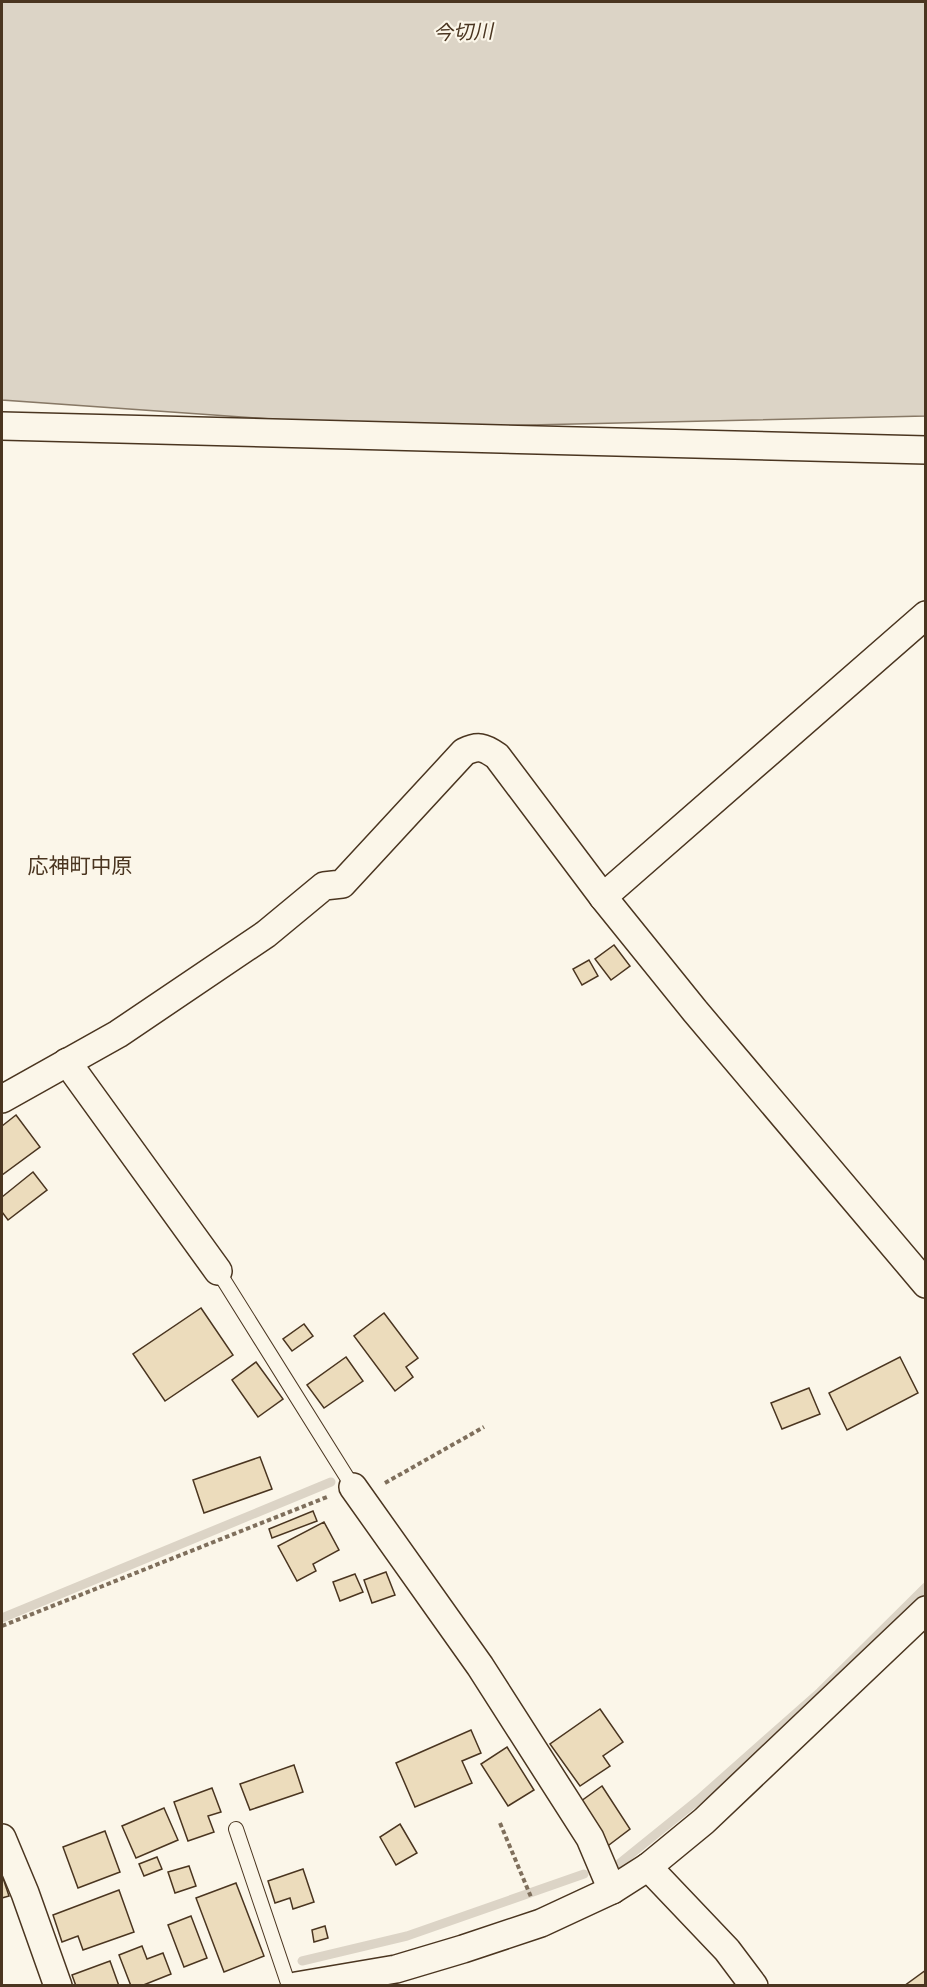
<svg xmlns="http://www.w3.org/2000/svg" width="927" height="1987" viewBox="0 0 927 1987" font-family="Rubik,'Noto Sans JP',sans-serif">
	<style>
		.water { fill: #dcd4c6; stroke: #887966; stroke-width: 1.5 }
		.lines { fill: none; stroke-linecap: round; stroke-linejoin: round }
		.stream { stroke: #dcd4c6; stroke-width: 9 }
		.building { fill: #ecdcbc; stroke: #4a3520; stroke-width: 1.5 }
		.service-casing { stroke: #4a3520; stroke-width: 16 }
		.minor-casing { stroke: #4a3520; stroke-width: 30 }
		.path { stroke: #7f6f5c; stroke-width: 4; stroke-dasharray: 4.5 3; stroke-linecap: butt }
		.service { stroke: #fbf6e9; stroke-width: 14 }
		.minor { stroke: #fbf6e9; stroke-width: 27 }
		.labels { text-anchor: middle; dominant-baseline: central; stroke-width: 4.5; stroke-linejoin: round; paint-order: stroke }
		.water-label { font-size: 20px; font-style: italic; fill: #4a3520; stroke: #fbf6e9 }
		.quarter-label { font-size: 21px; fill: #4a3520; stroke: #fbf6e9 }
	</style>
	<rect width="100%" height="100%" fill="#fbf6e9"/>
	<path class="water" d="M2 2H925V416L397 428 2 400Z"/>
	<g class="lines">
		<g class="stream">
			<path d="M2 1618 331 1482"/>
			<path d="M620 1863 698 1800 820 1692 926 1587"/>
			<path d="M302 1961 407 1936 584 1874"/>
		</g>
	</g>
	<g class="building">
		<path d="M614 945 630 966 611 980 595 959Z"/>
		<path d="M589 960 598 976 582 985 573 969Z"/>
		<path d="M16 1115 40 1147 2 1175V1126Z"/>
		<path d="M33 1172 47 1190 8 1220 2 1212V1197Z"/>
		<path d="M201 1308 233 1355 165 1401 133 1354Z"/>
		<path d="M384 1313 418 1358 406 1367 413 1377 395 1391 354 1336Z"/>
		<path d="M304 1324 313 1336 292 1351 283 1339Z"/>
		<path d="M346 1357 363 1381 324 1408 307 1385Z"/>
		<path d="M900 1357 918 1393 847 1430 829 1393Z"/>
		<path d="M256 1362 283 1399 258 1417 232 1380Z"/>
		<path d="M809 1388 820 1414 782 1429 771 1403Z"/>
		<path d="M260 1457 272 1489 204 1513 193 1480Z"/>
		<path d="M313 1511 317 1521 272 1538 269 1529Z"/>
		<path d="M324 1522 339 1550 313 1564 316 1571 297 1581 278 1546Z"/>
		<path d="M386 1572 395 1595 372 1603 364 1580Z"/>
		<path d="M355 1574 363 1592 340 1601 333 1582Z"/>
		<path d="M600 1709 623 1742 603 1756 610 1766 580 1786 550 1744Z"/>
		<path d="M471 1730 481 1753 462 1761 472 1783 415 1807 396 1763Z"/>
		<path d="M507 1747 534 1790 508 1806 481 1764Z"/>
		<path d="M294 1765 303 1792 250 1810 240 1784Z"/>
		<path d="M602 1786 630 1829 605 1848 577 1804Z"/>
		<path d="M212 1788 221 1812 208 1816 214 1832 188 1841 174 1802Z"/>
		<path d="M164 1808 178 1840 136 1858 122 1826Z"/>
		<path d="M400 1824 417 1853 396 1865 380 1837Z"/>
		<path d="M105 1831 120 1872 78 1888 63 1847Z"/>
		<path d="M157 1857 162 1869 144 1876 139 1864Z"/>
		<path d="M189 1866 196 1886 175 1893 168 1872Z"/>
		<path d="M303 1869 314 1902 293 1909 290 1898 275 1903 268 1881Z"/>
		<path d="M2 1875 9 1896 2 1898Z"/>
		<path d="M236 1883 264 1956 224 1972 196 1898Z"/>
		<path d="M119 1890 134 1932 83 1950 78 1936 62 1942 53 1915Z"/>
		<path d="M191 1916 207 1958 184 1967 168 1925Z"/>
		<path d="M325 1926 328 1938 314 1942 312 1930Z"/>
		<path d="M142 1946 147 1959 163 1953 171 1974 141 1986H131L119 1955Z"/>
		<path d="M110 1961 119 1986H76L72 1975Z"/>
		<path d="M926 1970V1986H904Z"/>
	</g>
	<g class="lines">
		<defs>
			<g id="service">
				<path d="M218 1271 353 1487"/>
				<path d="M236 1829 289 1986"/>
			</g>
			<g id="minor">
				<path d="M2 426 926 450"/>
				<path d="M603 897 926 615"/>
				<path d="M67 1062 218 1271"/>
				<path d="M2 1099 118 1034 266 934 324 886 342 884 464 752C478 745 484 747 497 756L603 897 695 1011 926 1284"/>
				<path d="M353 1487 480 1666 590 1838 612 1890"/>
				<path d="M2 1838 25 1893 58 1986"/>
				<path d="M648 1867 727 1950 754 1986"/>
				<path d="M296 1986 396 1969 463 1949 541 1923 612 1890 648 1867 704 1821 926 1610"/>
			</g>
		</defs>
		<use href="#service" class="service-casing"/>
		<use href="#minor" class="minor-casing"/>
		<g class="path">
			<path d="M385 1483 484 1427"/>
			<path d="M2 1626 327 1497"/>
			<path d="M500 1823 531 1897"/>
		</g>
		<use href="#service" class="service"/>
		<use href="#minor" class="minor"/>
	</g>
	<g class="labels">
		<g class="water-label">
			<text transform="translate(463 32) rotate(-2)">今切川</text>
		</g>
		<g class="quarter-label">
			<text x="80" y="865">応神町中原</text>
		</g>
	</g>
	<rect width="927" height="1987" fill="none" stroke="#4a3520" stroke-width="6"/>
</svg>
